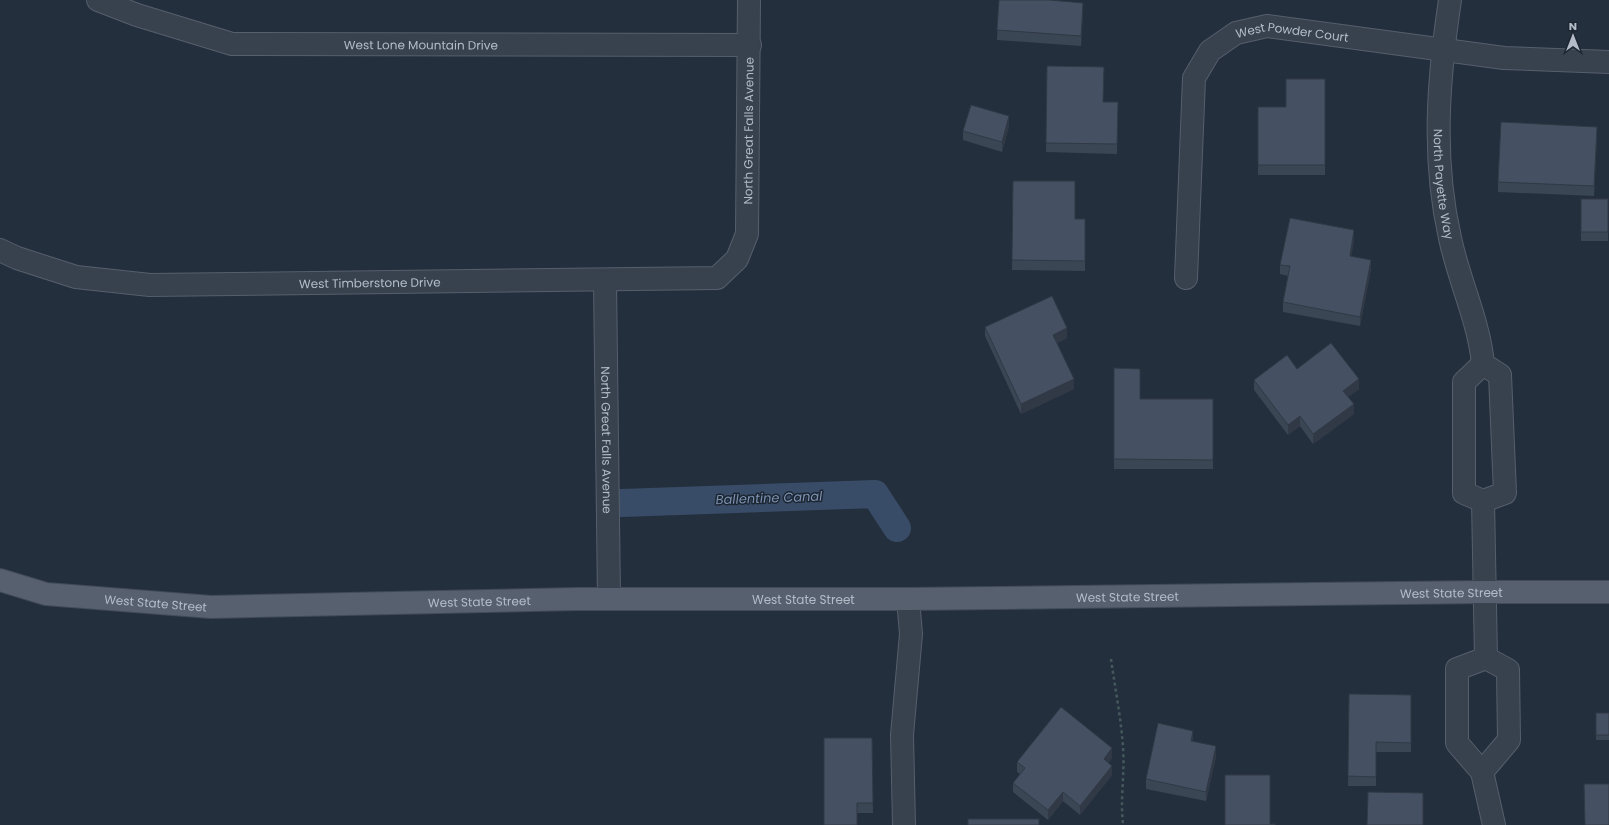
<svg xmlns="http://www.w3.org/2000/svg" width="1609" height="825" viewBox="0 0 1609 825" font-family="Poppins,sans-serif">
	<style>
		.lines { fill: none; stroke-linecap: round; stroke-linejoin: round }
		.canal { stroke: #394c67; stroke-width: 28 }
		.minor-casing { stroke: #565f6c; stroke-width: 24 }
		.major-casing { stroke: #414a57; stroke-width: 24 }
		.path { stroke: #44595c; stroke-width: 2.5; stroke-dasharray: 3 3; stroke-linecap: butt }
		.minor { stroke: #38414e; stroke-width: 22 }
		.major { stroke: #56606e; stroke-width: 22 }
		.wall { fill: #3b4654 }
		.shaded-wall { fill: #303945 }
		.building { fill: #455162; stroke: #303945 }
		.labels { text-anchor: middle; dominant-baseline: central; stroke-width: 3; stroke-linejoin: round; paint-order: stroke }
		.street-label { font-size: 12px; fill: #b4bcc9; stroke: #1d2633 }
		.water-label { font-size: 13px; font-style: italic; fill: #7c92b1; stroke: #1d2633 }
	</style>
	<rect width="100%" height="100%" fill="#242f3e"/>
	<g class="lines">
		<path class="canal" d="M622 503 875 494 897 528"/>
		<defs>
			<g id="minor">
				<path id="s1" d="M98 0 137 15 232 44 750 45"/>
				<path id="s2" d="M1450 0C1438 80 1432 159 1450 238 1459 281 1479 321 1483 364"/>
				<path id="s3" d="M0 250 17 258 76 277 150 285 717 278 737 259 747 234 749 0"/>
				<path id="s4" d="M1186 278 1194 78 1210 51 1236 33 1267 26 1504 58 1609 62"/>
				<path id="s5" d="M605 281 609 599"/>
				<path d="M1483 364 1500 375 1505 493 1483 501 1464 493V382Z"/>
				<path d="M1483 501 1486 658"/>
				<path d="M1482 772 1509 740 1508 670 1486 658 1457 669V743L1482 772 1494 825"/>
				<path d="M904 825 902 735 911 634 908 599"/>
			</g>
			<g id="major">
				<path id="s6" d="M0 580 46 594 211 607 577 599H908L1485 592H1609"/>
			</g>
		</defs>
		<use href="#minor" class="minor-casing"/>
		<use href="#major" class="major-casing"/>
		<path class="path" d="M1111 659C1115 688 1121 718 1123 747 1125 773 1120 799 1123 824"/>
		<use href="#minor" class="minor"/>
		<use href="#major" class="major"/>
	</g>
	<g class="wall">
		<path d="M999 0H1049L1083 12 1081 46 997 40Z"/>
		<path d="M1047 66 1104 102H1118L1117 154 1046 152Z"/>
		<path d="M1325 79V175H1258V107H1286Z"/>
		<path d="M1009 126 1002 152 963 140V131Z"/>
		<path d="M1597 137 1594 196 1498 192V182Z"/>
		<path d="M1013 181 1075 219H1085V271L1012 270Z"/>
		<rect x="1581" y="199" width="27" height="42"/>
		<path d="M1354 240 1351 256 1371 269 1360 326 1283 312V302L1288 276 1280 274V265Z"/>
		<path d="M985 327 1067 338 1057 343 1074 389 1021 414 985 336Z"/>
		<path d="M1114 368 1140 399H1213V469H1114Z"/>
		<path d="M1297 369 1359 389 1348 397 1354 414 1313 444 1300 426 1288 435 1254 390V380Z"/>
		<path d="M1349 694 1411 695V752H1376V786H1348Z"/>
		<rect x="1596" y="713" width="13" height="27"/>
		<path d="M872 738 873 813H857L824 825Z"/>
		<path d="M1193 741 1216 756 1206 801 1146 789V779Z"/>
		<path d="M1112 758 1108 763 1112 775 1080 815 1063 801 1048 820 1013 792V783L1020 774 1017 772V762Z"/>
	</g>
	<g class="shaded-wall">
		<path d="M1083 3V12L1081 46V36Z"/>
		<path d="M1009 116V126L1002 152V142Z"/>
		<path d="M1597 127V137L1594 196V186Z"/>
		<path d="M1354 230V240L1350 265V256Z"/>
		<path d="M1371 260V269L1360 326V317Z"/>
		<path d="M1067 328V338L1053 345V335Z"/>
		<path d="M1074 379V389L1021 414V404Z"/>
		<path d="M1359 379V389L1343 401V391Z"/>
		<path d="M1354 404V414L1313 444V434Z"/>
		<path d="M1300 416V426L1288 435V425Z"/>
		<path d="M1193 731V741L1191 751V741Z"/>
		<path d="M1216 746V756L1206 801V792Z"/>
		<path d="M1112 748V758L1104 769V759Z"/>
		<path d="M1112 766V775L1080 815V806Z"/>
		<path d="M1063 792V801L1048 820V810Z"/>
	</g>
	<g class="building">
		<path d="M999 0H1049L1083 3 1081 36 997 30Z"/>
		<path d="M1047 66 1104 67 1103 102H1118L1117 144 1046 143Z"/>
		<path d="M1286 79H1325V165H1258V107H1286Z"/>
		<path d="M971 105 1009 116 1002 142 963 131Z"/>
		<path d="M1501 122 1597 127 1594 186 1498 182Z"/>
		<path d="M1013 181H1075V219H1085V261L1012 260Z"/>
		<rect x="1581" y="199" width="27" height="33"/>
		<path d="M1290 218 1354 230 1350 256 1371 260 1360 317 1283 302 1290 266 1280 265Z"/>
		<path d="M1052 296 1067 328 1053 335 1074 379 1021 404 985 327Z"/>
		<path d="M1331 343 1359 379 1343 391 1354 404 1313 434 1300 416 1288 425 1254 380 1287 355 1297 369Z"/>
		<path d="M1114 368 1140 369V399H1213V460L1114 459Z"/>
		<path d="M1349 694 1411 695V743L1376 742V777L1348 776Z"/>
		<path d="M1061 707 1112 748 1104 759 1112 766 1080 806 1063 792 1048 810 1013 783 1025 768 1017 762Z"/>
		<rect x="1596" y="713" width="13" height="22"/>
		<path d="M1158 723 1193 731 1191 741 1216 746 1206 792 1146 779Z"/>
		<path d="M824 738H872L873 803H857V825H824Z"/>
		<path d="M1225 775H1270V824H1275V825H1225Z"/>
		<path d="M1584 784H1609V825H1585Z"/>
		<path d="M1368 792 1423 793V825H1367Z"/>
		<rect x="968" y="819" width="71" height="6"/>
	</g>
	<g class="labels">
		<g class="street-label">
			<text stroke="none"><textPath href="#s4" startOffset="320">West Powder Court</textPath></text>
			<text stroke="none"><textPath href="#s1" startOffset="330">West Lone Mountain Drive</textPath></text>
			<text stroke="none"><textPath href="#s3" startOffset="880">North Great Falls Avenue</textPath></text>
			<text stroke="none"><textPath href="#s2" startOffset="185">North Payette Way</textPath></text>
			<text stroke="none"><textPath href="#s3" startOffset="375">West Timberstone Drive</textPath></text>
			<text stroke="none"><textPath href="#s5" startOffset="159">North Great Falls Avenue</textPath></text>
			<text stroke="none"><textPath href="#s6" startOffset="1454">West State Street</textPath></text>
			<text stroke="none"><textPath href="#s6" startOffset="1130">West State Street</textPath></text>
			<text stroke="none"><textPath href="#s6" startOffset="806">West State Street</textPath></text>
			<text stroke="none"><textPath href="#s6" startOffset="482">West State Street</textPath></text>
			<text stroke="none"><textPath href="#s6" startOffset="158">West State Street</textPath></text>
		</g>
		<g class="water-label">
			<text transform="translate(769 498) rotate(-2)">Ballentine Canal</text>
		</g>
	</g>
	<g transform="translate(1573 36)" stroke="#1d2633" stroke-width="3" paint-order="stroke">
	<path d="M0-3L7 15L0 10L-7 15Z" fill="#b4bcc9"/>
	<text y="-6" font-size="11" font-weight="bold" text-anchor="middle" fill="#b4bcc9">N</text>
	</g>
</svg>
